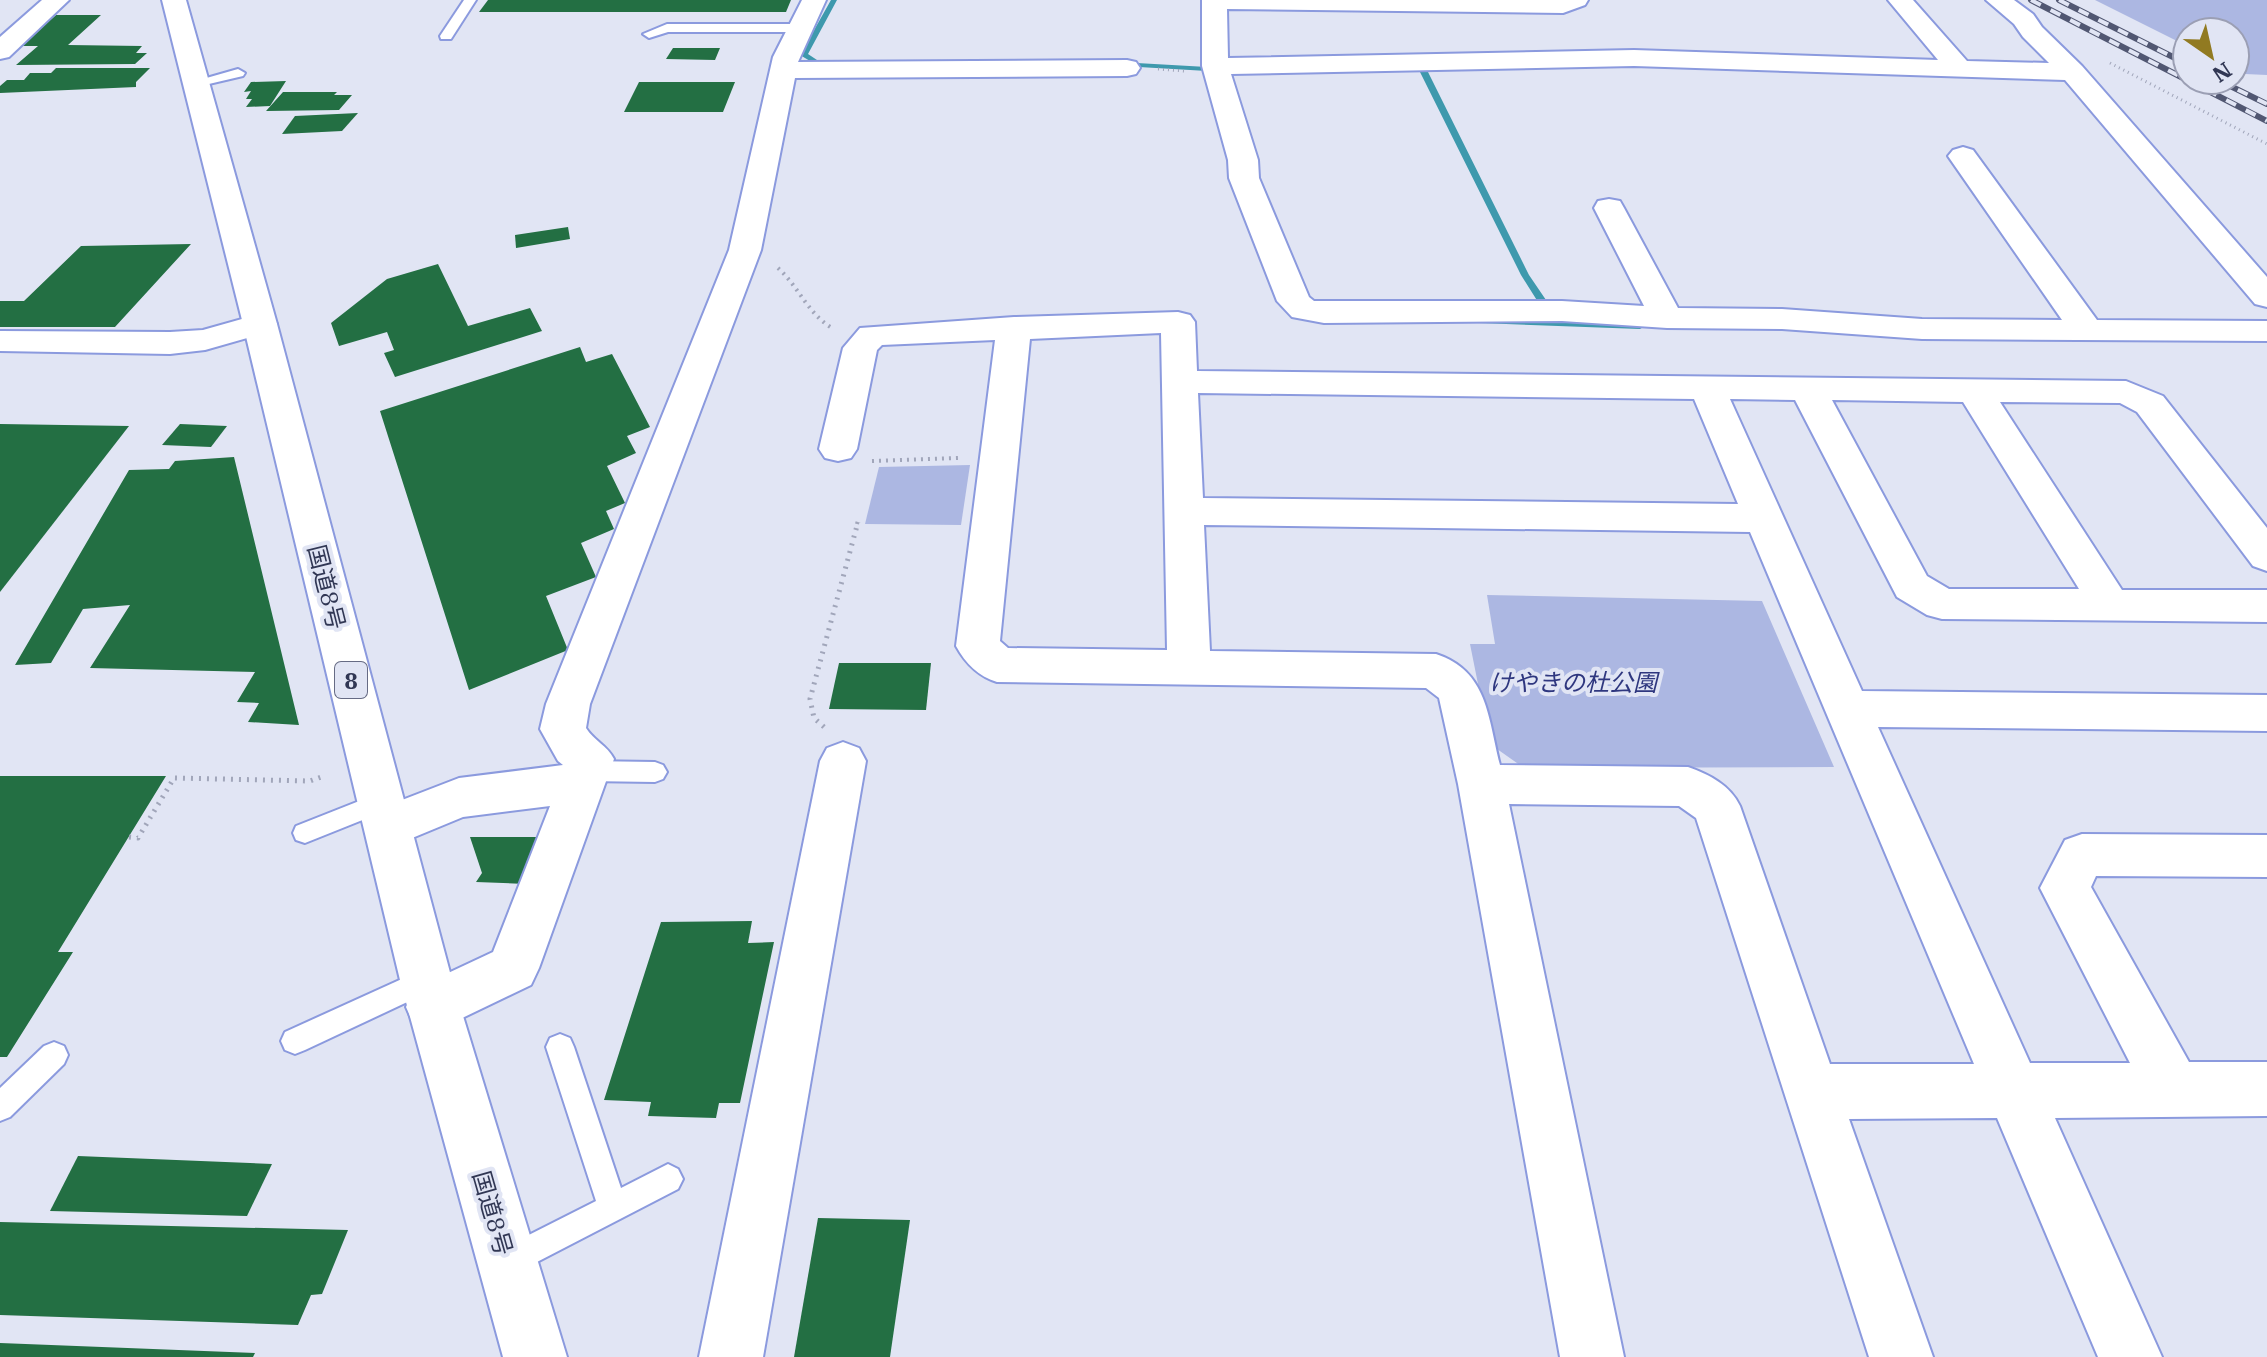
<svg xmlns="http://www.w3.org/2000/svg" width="2267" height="1357" viewBox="0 0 2267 1357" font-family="'IBM Plex Serif','Noto Sans JP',serif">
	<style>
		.green { fill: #acb7e2 }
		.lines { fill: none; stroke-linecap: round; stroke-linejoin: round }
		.stream { fill: #3e99ad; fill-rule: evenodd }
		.building { fill: #236f43 }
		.service-casing { stroke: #8b9ade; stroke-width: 4 }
		.minor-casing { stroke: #8b9ade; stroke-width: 4 }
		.tertiary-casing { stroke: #8b9ade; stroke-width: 4 }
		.trunk-casing { stroke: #8b9ade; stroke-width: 4 }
		.path-far2 { stroke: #a1a6ba; stroke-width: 3; stroke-dasharray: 1 4; stroke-linecap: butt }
		.path-far1 { stroke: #a1a6ba; stroke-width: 4; stroke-dasharray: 2 5; stroke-linecap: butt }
		.path { stroke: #a1a6ba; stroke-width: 5; stroke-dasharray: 2 6; stroke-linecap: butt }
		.service { fill: #fff; fill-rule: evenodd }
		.minor { fill: #fff; fill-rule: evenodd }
		.tertiary { fill: #fff; fill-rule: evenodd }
		.trunk { fill: #fff; fill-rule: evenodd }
		.rail-casing { stroke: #515772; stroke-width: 6 }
		.rail { stroke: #e1e5f4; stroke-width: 4; stroke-dasharray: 11; stroke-linecap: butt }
		.labels { text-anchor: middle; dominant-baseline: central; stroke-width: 8; stroke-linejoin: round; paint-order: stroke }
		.shield { fill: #e1e5f4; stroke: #666b84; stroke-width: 2 }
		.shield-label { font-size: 22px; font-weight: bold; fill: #313754 }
		.street-label { font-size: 24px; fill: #313754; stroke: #e1e5f4 }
		.park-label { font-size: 24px; font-style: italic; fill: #2f377f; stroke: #e1e5f4 }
	</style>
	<rect width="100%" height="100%" fill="#e1e5f4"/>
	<g class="green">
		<path d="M2095 0H2267V75L2245 74 2235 69V32H2187V46Z"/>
		<path d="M970 465 961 525 865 524 879 467Z"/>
		<path d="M1487 595 1762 601 1834 767 1524 768 1490 744 1470 644H1495Z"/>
	</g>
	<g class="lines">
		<g class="stream">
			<path d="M831 0H837L808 54 817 60H868L872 62 871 64H815L800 55Z"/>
			<path d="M1119 62 1207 67 1211 69 1207 71 1122 66 1118 64Z"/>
			<path d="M1421 70 1428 72 1529 275 1546 300 1544 302H1538L1521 275 1420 72Z"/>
			<path d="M1482 318 1640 323 1645 326 1640 329 1479 323 1477 321Z"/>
		</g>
	</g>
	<g class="building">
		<path d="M488 0H791L786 12H479Z"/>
		<path d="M56 15H101L68 45 142 46 136 53H147L135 64 16 65 38 46H20Z"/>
		<path d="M673 48H720L715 60 666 59Z"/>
		<path d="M56 68H150L136 82V87L0 93V86L7 80H24L30 73H51Z"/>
		<path d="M286 81 270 106 246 107 252 99H246L251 91 244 92 251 82Z"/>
		<path d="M639 82H735L723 112H624Z"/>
		<path d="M283 92H337L334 95H352L339 110 266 111Z"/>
		<path d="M358 113 342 131 282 134 295 116Z"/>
		<path d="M568 227 570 239 516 248 515 235Z"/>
		<path d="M191 244 115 327H0V301H24L81 246Z"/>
		<path d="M438 264 468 326 530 308 542 331 395 377 384 353 394 350 387 332 339 346 331 323 387 279Z"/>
		<path d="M580 347 586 362 612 354 650 427 627 436 636 453 607 466 625 503 606 511 614 529 581 543 596 577 546 596 568 650 469 690 380 411Z"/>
		<path d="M0 424 129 426 0 592Z"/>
		<path d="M180 424 227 426 211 447 162 445Z"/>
		<path d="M234 457 299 725 248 722 259 703 237 702 255 672 90 668 130 605 83 609 51 663 15 665 129 470 169 469 175 461Z"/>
		<path d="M839 663H931L926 710 829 709Z"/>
		<path d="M0 776H166L58 952H73L7 1057H0Z"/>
		<path d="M470 837H544L526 884 476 882 482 873Z"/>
		<path d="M752 921 748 943 774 942 740 1103H719L716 1118 680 1117 648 1116 651 1102 604 1100 661 922Z"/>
		<path d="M78 1156 272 1164 247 1216 50 1211Z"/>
		<path d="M818 1218 910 1220 890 1357H794Z"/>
		<path d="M0 1222 348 1230 322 1294 311 1295 298 1325 0 1315Z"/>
		<path d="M0 1343 255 1353 253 1357H0Z"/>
	</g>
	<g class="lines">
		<defs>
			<g id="service">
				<path d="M464 0H476L451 39H441L440 36Z"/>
				<path d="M667 24H799L805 28 799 32H668L649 38 643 34Z"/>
				<path d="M238 69 245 73 243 76 196 87 189 83Z"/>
				<path d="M586 761 655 762 663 765 667 772 663 779 655 782 586 781 578 778 574 771 578 764Z"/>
				<path d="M382 792 390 795 394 802 390 809 305 843 296 840 293 833 296 826Z"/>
				<path d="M426 968 435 971 439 980 435 989 305 1050 295 1054 285 1050 281 1041 285 1032Z"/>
				<path d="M560 1034 570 1038 574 1047 621 1188 668 1164 678 1169 683 1179 678 1189 508 1277 497 1273 493 1262 497 1251 596 1201 546 1047 550 1038Z"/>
				<path d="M54 1042 64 1046 68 1055 64 1064 10 1117 0 1121V1088L44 1046Z"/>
			</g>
			<g id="minor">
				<path d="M802 0H826L798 62 1127 60 1136 62 1140 68 1136 74 1127 76 795 78 761 250 590 704 586 728C594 741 607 745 614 759L539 968 531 985 433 1032 414 1025 406 1007 414 989 493 952 550 806 463 817 388 848 371 842 364 827 371 812 459 778 563 765 558 761 540 729 546 704 729 250 773 57Z"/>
				<path d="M1202 0H1588L1585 5 1563 13 1227 9 1228 58 1634 50 1938 60 1888 0H1913L1967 61 2049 63 2023 37 2014 24 1986 0H2014L2033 14 2042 27 2082 66 2267 277V307L2255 304 2065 80 1634 66 1231 74 1258 160 1259 178 1309 297 1314 301H1562L1644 306 1594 208 1598 201 1609 199 1620 201 1624 208 1678 308 1782 309 1922 319 2062 320 1948 156 1953 150 1963 147 1973 150 2097 320 2267 321V341L1922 339 1782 329 1667 328 1562 321 1324 323 1292 317 1277 301 1229 178 1228 160 1202 66Z"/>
				<path d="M1178 312 1190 315 1195 322 1197 371 2126 381 2163 396 2267 528V571L2253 566 2137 412 2120 403 2000 402 2122 590H2267V622L1942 619 1927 615 1897 597 1795 400 1730 399 1862 691 2267 695V731L1878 727 2030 1063H2130L2040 888 2065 840 2082 834 2267 835V877L2096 876 2091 887 2189 1062H2267V1116L2055 1118 2162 1357H2098L1997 1118 1849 1119 1933 1357H1869L1696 818 1679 806 1509 804 1624 1357H1560L1458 784 1439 698 1426 688 997 682C978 676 966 664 956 646L995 340 882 345 877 350 857 449 851 458 838 461 825 458 819 449 843 348 860 328 1014 317ZM1161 333 1167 650 1008 648 1000 641 1030 339ZM1198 393 1694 399 1738 504 1203 498ZM1832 400 1963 402 2079 589H1949L1927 576ZM1204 525 1750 532 1974 1064H1830L1740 806C1730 785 1710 775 1688 767L1500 765C1488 718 1488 671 1436 654L1210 651Z"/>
				<path d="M260 314 272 317 277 324 272 331 205 350 170 354 0 351V331L170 332 203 330Z"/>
				<path d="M843 742 859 748 866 761 763 1357H699L820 761 827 748Z"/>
			</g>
			<path id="tertiary" d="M42 0H69L9 57 0 59V37Z"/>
			<path id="trunk" d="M162 0H186L277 324 452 980 567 1357H503L400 980 243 324Z"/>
		</defs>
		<use href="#service" class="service-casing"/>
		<use href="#minor" class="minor-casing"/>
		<use href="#tertiary" class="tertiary-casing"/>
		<use href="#trunk" class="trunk-casing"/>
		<g class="path-far2">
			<path d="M2110 63 2267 144"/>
			<path d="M1158 69 1184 71"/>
		</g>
		<g class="path-far1">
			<path d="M778 268C799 287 808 314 832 328"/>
			<path d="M872 461 958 458"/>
			<path d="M857 524 858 520"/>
		</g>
		<g class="path">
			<path d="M824 727 814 718 810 699 858 522"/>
			<path d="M129 837 138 838 174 778 310 781 324 776"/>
		</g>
		<use href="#service" class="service"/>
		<use href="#minor" class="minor"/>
		<use href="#tertiary" class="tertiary"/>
		<use href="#trunk" class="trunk"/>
		<defs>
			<g id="rail">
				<path d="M2031 0 2187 80"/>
				<path d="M2059 0 2187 64"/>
				<path d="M2187 80 2267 121"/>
				<path d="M2218 80 2267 104"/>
			</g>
		</defs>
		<use href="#rail" class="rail-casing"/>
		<use href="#rail" class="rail"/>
	</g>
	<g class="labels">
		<rect class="shield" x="335" y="662" width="32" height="36" rx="6"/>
		<g class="shield-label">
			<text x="351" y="680">8</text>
		</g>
		<g class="street-label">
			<text transform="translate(327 587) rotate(76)">国道8号</text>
			<text transform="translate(493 1213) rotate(74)">国道8号</text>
		</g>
		<g class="park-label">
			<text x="1573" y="682">けやきの杜公園</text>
		</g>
	</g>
	<g transform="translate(2211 56) rotate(146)"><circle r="38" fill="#e1e5f4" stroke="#9b9fb4" stroke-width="2"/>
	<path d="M0-6L14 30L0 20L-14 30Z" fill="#917a21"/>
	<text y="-12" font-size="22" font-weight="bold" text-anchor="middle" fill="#313754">N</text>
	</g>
</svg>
